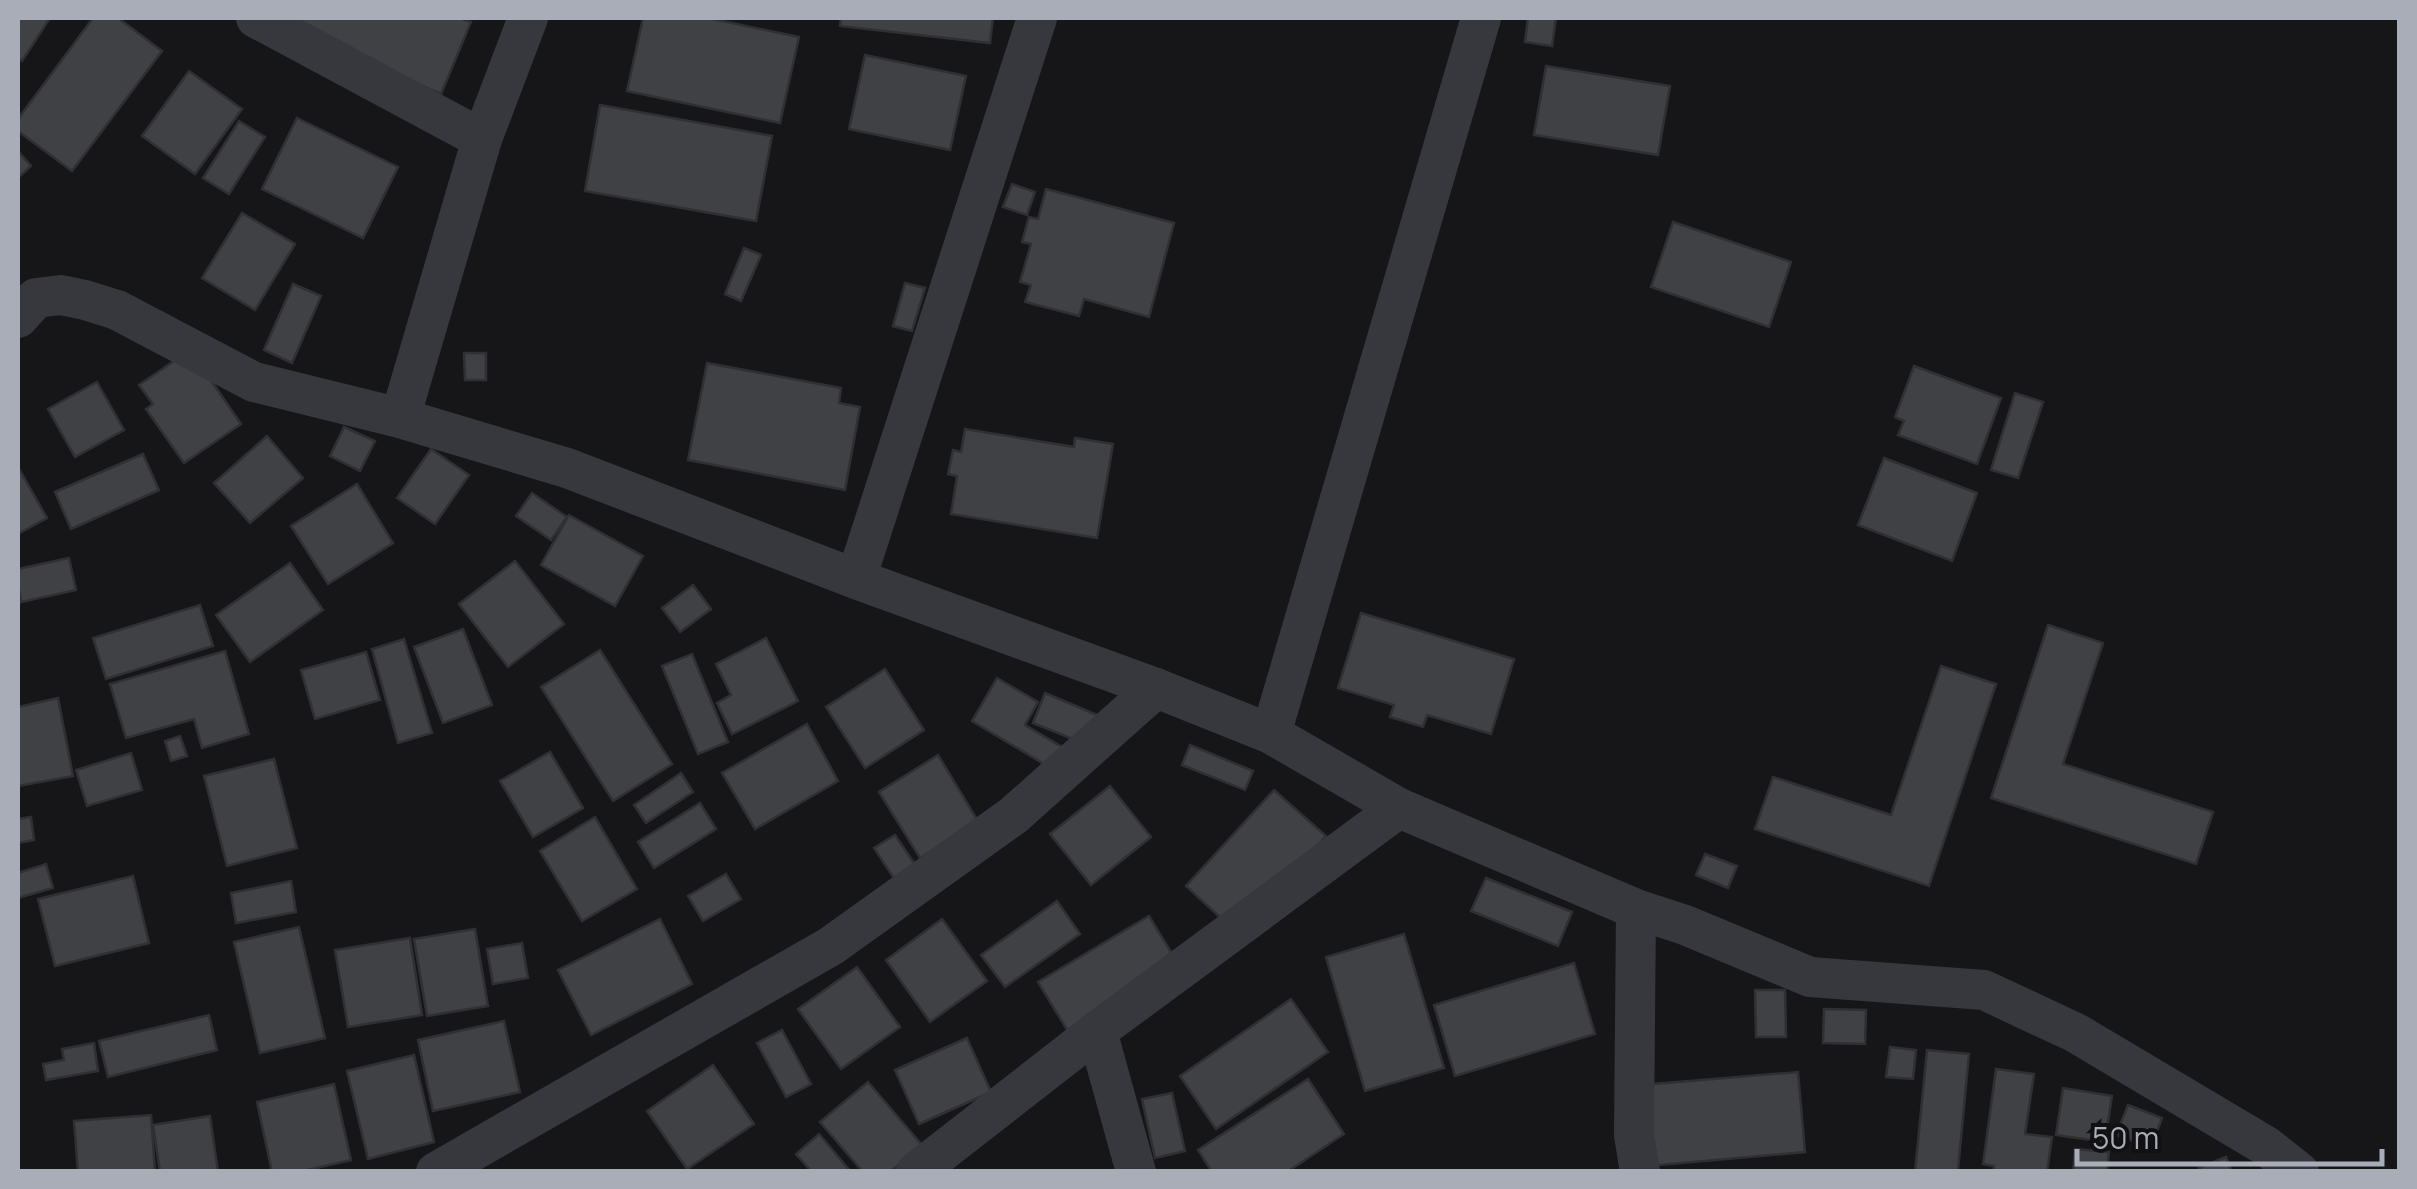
<svg xmlns="http://www.w3.org/2000/svg" width="2417" height="1189" viewBox="0 0 2417 1189" font-family="Manrope,sans-serif">
	<style>
		.building { fill: #404145; stroke: #303034; stroke-width: 2.5 }
		.lines { fill: none; stroke-linecap: round; stroke-linejoin: round }
		.street { stroke: #37383d; stroke-width: 40 }
	</style>
	<rect width="100%" height="100%" fill="#161618"/>
	<g class="building">
		<path d="M18 18H50L22 61 18 58Z"/>
		<path d="M93 18H118L162 51 72 171 18 131V119Z"/>
		<path d="M291 18H459L471 22 441 94 287 28Z"/>
		<path d="M643 18H708L799 37 780 123 627 91Z"/>
		<path d="M841 18H993L990 43 840 26Z"/>
		<path d="M1528 18H1556L1552 46 1525 42Z"/>
		<path d="M865 55 966 76 950 150 849 129Z"/>
		<path d="M1546 66 1670 86 1658 155 1534 135Z"/>
		<path d="M189 71 242 109 195 174 142 136Z"/>
		<path d="M600 105 772 136 756 221 585 191Z"/>
		<path d="M297 118 398 167 363 238 262 189Z"/>
		<path d="M239 121 265 137 229 194 203 178Z"/>
		<path d="M18 151 31 166 18 178Z"/>
		<path d="M1012 184 1035 192 1027 215 1003 207Z"/>
		<path d="M1046 189 1174 223 1149 317 1084 299 1079 316 1025 302 1031 285 1020 282 1031 244 1022 242 1029 217 1038 219Z"/>
		<path d="M242 213 295 244 255 310 202 278Z"/>
		<path d="M1673 222 1791 262 1769 327 1651 287Z"/>
		<path d="M744 248 761 255 741 301 725 294Z"/>
		<path d="M905 283 925 288 912 331 893 326Z"/>
		<path d="M293 284 321 296 292 363 264 350Z"/>
		<path d="M190 350 241 424 184 463 146 409 153 404 139 385Z"/>
		<path d="M464 353H486V380H465Z"/>
		<path d="M707 363 841 388 839 403 860 407 845 490 688 460Z"/>
		<path d="M1914 366 2001 398 1977 464 1898 435 1904 421 1895 417Z"/>
		<path d="M97 382 124 430 75 457 48 409Z"/>
		<path d="M2015 393 2043 402 2018 478 1991 470Z"/>
		<path d="M344 427 375 441 360 471 330 456Z"/>
		<path d="M965 429 1074 447 1075 438 1113 444 1097 538 951 514 957 476 948 474 953 450 961 452Z"/>
		<path d="M267 436 303 478 250 523 214 483Z"/>
		<path d="M431 449 469 475 435 524 397 498Z"/>
		<path d="M143 454 159 490 71 529 55 492Z"/>
		<path d="M1884 458 1977 493 1952 561 1858 525Z"/>
		<path d="M18 467 47 518 18 534Z"/>
		<path d="M357 484 393 543 328 584 291 526Z"/>
		<path d="M532 493 567 517 551 540 516 516Z"/>
		<path d="M569 515 643 556 615 606 541 565Z"/>
		<path d="M69 558 76 590 21 602 18 584V569Z"/>
		<path d="M515 561 564 624 508 667 459 604Z"/>
		<path d="M290 563 323 610 250 662 216 615Z"/>
		<path d="M693 585 711 609 680 632 662 608Z"/>
		<path d="M200 605 213 646 106 679 93 638Z"/>
		<path d="M1361 613 1514 659 1491 734 1427 715 1423 727 1390 717 1394 705 1338 688Z"/>
		<path d="M2048 625 2103 643 2063 764 2213 812 2196 864 1991 798Z"/>
		<path d="M463 629 492 705 443 723 414 647Z"/>
		<path d="M766 638 798 701 732 734 717 703 731 695 716 664Z"/>
		<path d="M404 639 432 733 398 743 372 649Z"/>
		<path d="M600 650 672 764 613 801 541 687Z"/>
		<path d="M225 651 249 734 202 748 194 719 126 738 110 684Z"/>
		<path d="M366 652 380 700 315 719 301 670Z"/>
		<path d="M692 654 728 742 698 754 662 666Z"/>
		<path d="M1941 666 1996 684 1929 886 1755 829 1773 777 1891 815Z"/>
		<path d="M885 669 924 730 865 768 826 707Z"/>
		<path d="M997 678 1038 702 1025 725 1062 747 1049 767 972 721Z"/>
		<path d="M1045 693 1097 715 1085 744 1033 723Z"/>
		<path d="M58 698 73 776 18 786V707Z"/>
		<path d="M807 724 838 781 755 829 722 773Z"/>
		<path d="M180 736 187 756 171 761 165 741Z"/>
		<path d="M1190 745 1253 771 1245 790 1182 765Z"/>
		<path d="M550 752 583 808 533 837 500 781Z"/>
		<path d="M131 753 142 790 87 806 76 770Z"/>
		<path d="M938 755 978 821 920 858 879 792Z"/>
		<path d="M274 759 297 848 227 866 204 776Z"/>
		<path d="M681 773 693 792 646 823 634 805Z"/>
		<path d="M1110 786 1151 837 1091 885 1050 834Z"/>
		<path d="M1274 790 1326 836 1237 933 1186 886Z"/>
		<path d="M700 803 716 829 654 868 638 842Z"/>
		<path d="M31 817 34 840 18 843V819Z"/>
		<path d="M595 817 637 889 582 921 540 851Z"/>
		<path d="M895 835 916 866 895 880 874 848Z"/>
		<path d="M1705 854 1737 866 1728 888 1696 875Z"/>
		<path d="M46 864 53 888 18 898V873Z"/>
		<path d="M726 874 741 899 703 921 688 896Z"/>
		<path d="M133 876 149 943 55 966 38 899Z"/>
		<path d="M1486 878 1572 912 1558 946 1471 911Z"/>
		<path d="M291 881 296 912 236 923 231 893Z"/>
		<path d="M1057 901 1080 934 1005 987 981 955Z"/>
		<path d="M1149 916 1180 967 1069 1033 1038 982Z"/>
		<path d="M660 919 692 984 591 1035 558 970Z"/>
		<path d="M942 919 987 981 930 1022 886 960Z"/>
		<path d="M299 927 325 1038 260 1053 234 942Z"/>
		<path d="M475 929 488 1006 427 1016 414 939Z"/>
		<path d="M1404 934 1444 1068 1365 1091 1326 957Z"/>
		<path d="M410 938 422 1015 348 1027 335 950Z"/>
		<path d="M522 943 528 978 493 984 487 949Z"/>
		<path d="M1574 963 1595 1034 1455 1076 1434 1005Z"/>
		<path d="M857 967 900 1027 841 1069 798 1009Z"/>
		<path d="M1755 990H1785L1786 1037H1756Z"/>
		<path d="M1291 999 1328 1052 1216 1129 1180 1076Z"/>
		<path d="M1824 1009 1866 1010 1865 1044 1823 1043Z"/>
		<path d="M209 1015 217 1050 108 1077 99 1041Z"/>
		<path d="M504 1021 520 1092 433 1111 418 1040Z"/>
		<path d="M782 1030 811 1084 786 1097 757 1043Z"/>
		<path d="M967 1038 991 1092 919 1124 895 1070Z"/>
		<path d="M94 1043 98 1071 46 1080 43 1064 64 1060 62 1049Z"/>
		<path d="M1890 1047 1916 1050 1913 1079 1886 1077Z"/>
		<path d="M1927 1050 1969 1054 1958 1170 1977 1172H1915Z"/>
		<path d="M414 1055 434 1142 368 1159 347 1071Z"/>
		<path d="M713 1065 754 1124 687 1169 647 1111Z"/>
		<path d="M1996 1069 2034 1074 2025 1134 2052 1137 2047 1172H1993L1994 1166 1983 1164Z"/>
		<path d="M1798 1072 1805 1152 1648 1166 1642 1085Z"/>
		<path d="M1308 1079 1344 1134 1287 1172H1212L1198 1150Z"/>
		<path d="M868 1082 922 1145 890 1172H863L820 1122Z"/>
		<path d="M334 1084 351 1160 299 1172H272L257 1102Z"/>
		<path d="M2063 1088 2112 1096 2105 1142 2056 1135Z"/>
		<path d="M1172 1093 1185 1151 1155 1158 1142 1099Z"/>
		<path d="M2128 1105 2162 1118 2151 1148 2116 1135Z"/>
		<path d="M151 1115 155 1172H78L74 1121Z"/>
		<path d="M210 1116 218 1172H160L153 1125Z"/>
		<path d="M819 1134 851 1172H812L796 1154Z"/>
		<path d="M2075 1149 2109 1152 2107 1172H2073Z"/>
		<path d="M2226 1157 2232 1172H2201L2199 1168Z"/>
	</g>
	<g class="lines">
		<g class="street">
			<path d="M256 18 482 139"/>
			<path d="M18 318 36 298 61 295 85 300 117 310 254 382 400 418 567 468 856 579 1156 688 1271 734 1399 808 1636 909 1685 925 1810 977 1984 990 2076 1033 2266 1146 2299 1172"/>
			<path d="M400 418 482 139 528 18"/>
			<path d="M856 579 1037 18"/>
			<path d="M1271 734 1481 18"/>
			<path d="M1636 909 1634 1135 1640 1172"/>
			<path d="M1097 1031 1136 1172"/>
			<path d="M436 1172 831 946 1014 815 1156 688"/>
			<path d="M916 1172 1097 1031 1399 808"/>
		</g>
	</g>
	<rect width="2417" height="1189" fill="none" stroke="#a8adb8" stroke-width="40"/>
	<path d="M2077 1149v15h305v-15" fill="none" stroke="#a8adb8" stroke-width="5"/>
	<text x="2092" y="1149" font-size="30" fill="#a8adb8" stroke="#111113" stroke-width="8" paint-order="stroke">50 m</text>
</svg>
